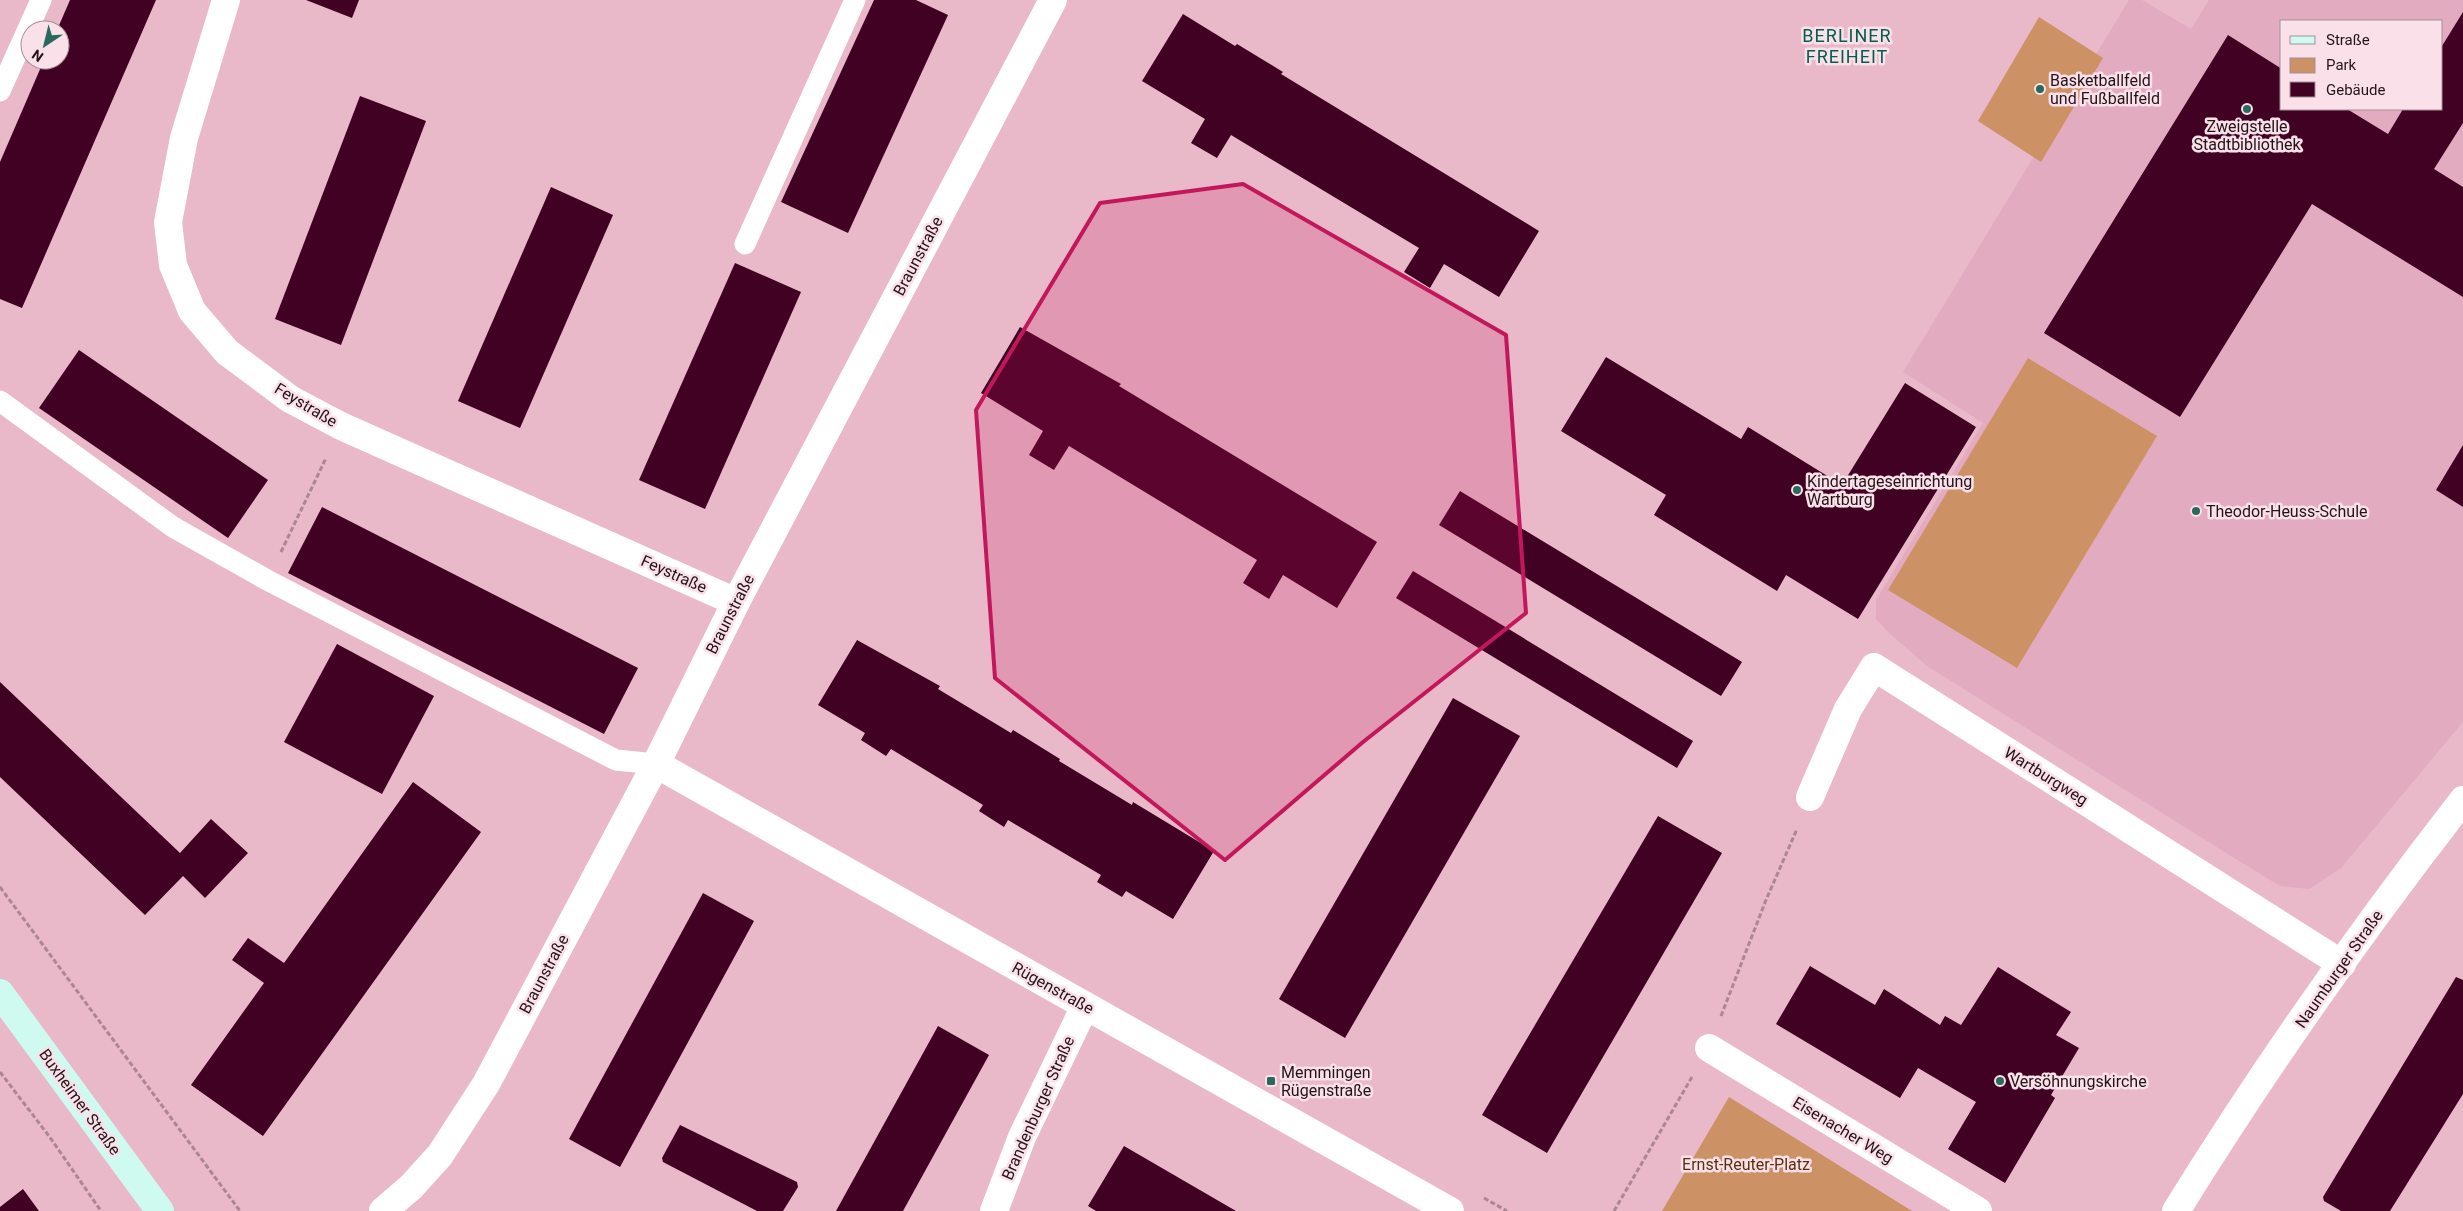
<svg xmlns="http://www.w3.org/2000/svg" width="2463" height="1211" viewBox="0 0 2463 1211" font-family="Roboto,sans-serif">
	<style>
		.built { fill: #e3abbf; fill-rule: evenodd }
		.green { fill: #cd9166 }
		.building { fill: #410123 }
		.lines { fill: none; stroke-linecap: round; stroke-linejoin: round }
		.path { stroke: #ad8693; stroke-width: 3; stroke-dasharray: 5 2.5; stroke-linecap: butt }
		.service { stroke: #fff; stroke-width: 21 }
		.minor { stroke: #fff; stroke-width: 28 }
		.secondary { stroke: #cffaf0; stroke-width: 28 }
		.marked { fill: #c2185b; fill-opacity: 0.2; stroke: #c2185b; stroke-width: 4; stroke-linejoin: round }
		.poi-dot { fill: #276a5b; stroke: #fae1e9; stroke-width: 2 }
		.labels { text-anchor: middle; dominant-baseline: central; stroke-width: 5; stroke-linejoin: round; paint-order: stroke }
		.poi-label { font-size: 16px; fill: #241319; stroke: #fae1e9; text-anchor: start }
		.street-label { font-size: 16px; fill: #241319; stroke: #fae1e9 }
		.park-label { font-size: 16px; fill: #5b300c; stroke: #fae1e9 }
		.neighbourhood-label { font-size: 18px; letter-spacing: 1px; fill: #035e4e; stroke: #fae1e9 }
	</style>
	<rect width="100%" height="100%" fill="#e9b8c9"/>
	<path class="built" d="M2129 0H2142L2191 29 2209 0H2463V722L2341 868 2309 889 2280 886 2231 856 1927 666 1888 632 1876 619V600L1983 423 1903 372ZM2282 21H2442V109H2282Z"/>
	<g class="green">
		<path d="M2039 17 2103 58 2041 162 1978 121Z"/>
		<path d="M2028 358 2157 436 2017 668 1888 590Z"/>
		<path d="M1729 1097 1912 1211H1662Z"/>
	</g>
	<g class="building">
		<path d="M70 0H156L22 308 0 299V162L44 60H60V30H57Z"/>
		<path d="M306 0H359L352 18Z"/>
		<path d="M874 0H916L948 15 848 233 781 202Z"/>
		<path d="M2463 12V123L2434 169 2463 187V297L2312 204 2180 417 2044 333 2228 35 2282 69V109H2347L2388 134 2403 109H2442V46Z"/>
		<path d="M1183 14 1235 46 1237 44 1283 72 1281 74 1539 231 1499 297 1444 264 1430 288 1404 272 1419 248 1231 135 1217 158 1191 143 1205 119 1142 81Z"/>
		<path d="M360 96 426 121 341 345 275 319Z"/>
		<path d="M551 187 613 215 520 428 458 401Z"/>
		<path d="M735 263 801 292 705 509 639 480Z"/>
		<path d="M1020 327 1121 384 1119 386 1377 542 1337 608 1283 575 1269 599 1243 583 1257 560 1069 446 1054 470 1029 455 1043 431 981 393Z"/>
		<path d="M79 350 268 480 228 538 39 408Z"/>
		<path d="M1606 357 1741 439 1748 427 1842 485 1905 383 1976 427 1858 619 1786 575 1777 591 1654 515 1666 495 1561 431Z"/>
		<path d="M2463 445V507L2436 490Z"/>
		<path d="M1460 491 1742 662 1721 696 1439 525Z"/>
		<path d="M322 507 638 668 604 734 288 573Z"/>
		<path d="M1413 571 1693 741 1677 768 1396 598Z"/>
		<path d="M857 640 940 686 938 689 1011 733 1013 730 1060 759 1059 761 1132 805 1133 802 1214 851 1173 919 1126 891 1122 897 1097 882 1101 875 1008 820 1004 827 979 811 983 805 891 749 886 756 861 740 865 733 818 705Z"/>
		<path d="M337 644 434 696 382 794 284 742Z"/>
		<path d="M0 682 180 853 211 819 248 853 205 898 183 876 145 915 0 777Z"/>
		<path d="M1453 698 1520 736 1345 1038 1279 999Z"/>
		<path d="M413 782 481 832 263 1136 191 1085 264 983 232 960 248 938 284 963Z"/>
		<path d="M1658 816 1722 853 1547 1153 1482 1115Z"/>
		<path d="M703 893 754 921 620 1167 569 1139Z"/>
		<path d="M1810 966 1875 1005 1884 989 1940 1025 1945 1016 1961 1025 1998 967 2071 1012 2056 1035 2079 1048 2051 1095 2055 1098 2005 1183 1948 1149 1976 1102 1918 1068 1900 1098 1776 1024Z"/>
		<path d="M2456 977 2463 980V1094L2390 1211H2341L2324 1201 2323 1197Z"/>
		<path d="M938 1026 989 1055 903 1211H836Z"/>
		<path d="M680 1125 797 1182 798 1187 783 1211H757L663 1162 662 1158Z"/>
		<path d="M1124 1146 1236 1211H1096L1088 1206Z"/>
		<path d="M23 1189 39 1211H0V1207Z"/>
	</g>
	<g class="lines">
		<g class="path">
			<path d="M281 552 326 458"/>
			<path d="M0 887 240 1211"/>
			<path d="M1721 1016 1766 900 1797 829"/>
			<path d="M0 1072 49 1136 101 1211"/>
			<path d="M1484 1198 1507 1211"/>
			<path d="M1614 1211 1692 1077"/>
		</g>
		<g class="service">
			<path d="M0 91 41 0"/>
			<path d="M745 244 855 0"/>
			<path d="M0 401 173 527 267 580 616 760 656 764"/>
		</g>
		<g class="minor">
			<path d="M226 0 184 138 168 222 173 265 192 311 227 352 290 399 341 426 736 602"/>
			<path d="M656 764 1450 1211"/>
			<path d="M1810 797 1848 709 1874 667 2342 964"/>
			<path d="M1709 1048 1978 1211"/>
			<path d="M383 1211 411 1187 440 1155 486 1084 656 764 736 602 1053 0"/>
			<path d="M994 1211 1022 1137 1085 1006"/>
			<path d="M2176 1211C2264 1069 2361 931 2463 800"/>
		</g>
		<path class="secondary" d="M0 993 160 1211"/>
	</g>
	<path class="marked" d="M1243 184 1506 335 1526 613 1363 742 1225 860 995 678 976 410 1100 203Z"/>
	<g class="poi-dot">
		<circle cx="2040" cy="89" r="5"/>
		<circle cx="2247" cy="109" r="5"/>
		<circle cx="1797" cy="490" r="5"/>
		<circle cx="2196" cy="511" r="5"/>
		<rect x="1266" y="1076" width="10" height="10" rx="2.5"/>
		<circle cx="2000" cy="1081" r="5"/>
	</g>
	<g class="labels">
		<g class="poi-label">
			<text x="2050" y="80">Basketballfeld<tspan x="2050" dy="18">und Fußballfeld</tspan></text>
			<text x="2247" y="126" text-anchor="middle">Zweigstelle<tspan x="2247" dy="18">Stadtbibliothek</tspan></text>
			<text x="1807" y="481">Kindertageseinrichtung<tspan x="1807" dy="18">Wartburg</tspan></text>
			<text x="2206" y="511">Theodor-Heuss-Schule</text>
			<text x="1281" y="1072">Memmingen<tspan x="1281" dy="18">Rügenstraße</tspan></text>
			<text x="2010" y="1081">Versöhnungskirche</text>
		</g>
		<g class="street-label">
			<text transform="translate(918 256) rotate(-62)">Braunstraße</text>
			<text transform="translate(306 405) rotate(31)">Feystraße</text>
			<text transform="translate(674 574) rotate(24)">Feystraße</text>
			<text transform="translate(730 614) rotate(-63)">Braunstraße</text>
			<text transform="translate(2046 776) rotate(32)">Wartburgweg</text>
			<text transform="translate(2339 969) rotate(-55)">Naumburger Straße</text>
			<text transform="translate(544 974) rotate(-62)">Braunstraße</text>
			<text transform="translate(1053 988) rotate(29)">Rügenstraße</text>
			<text transform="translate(80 1102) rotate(54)">Buxheimer Straße</text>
			<text transform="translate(1038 1108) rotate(-66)">Brandenburger Straße</text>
			<text transform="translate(1843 1130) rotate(31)">Eisenacher Weg</text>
		</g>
		<g class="park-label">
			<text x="1746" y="1164">Ernst-Reuter-Platz</text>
		</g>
		<g class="neighbourhood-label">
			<text x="1847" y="35">BERLINER<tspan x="1847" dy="21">FREIHEIT</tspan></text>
		</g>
	</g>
	<rect x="2280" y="20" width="162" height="90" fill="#fae1e9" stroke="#a48f96"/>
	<rect x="2290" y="36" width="25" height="8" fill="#cffaf0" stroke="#a48f96"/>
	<text x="2326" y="45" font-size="15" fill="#241319">Straße</text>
	<rect x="2290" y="58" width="25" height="15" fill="#cd9166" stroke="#a48f96"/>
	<text x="2326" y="70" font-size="15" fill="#241319">Park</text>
	<rect x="2290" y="82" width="25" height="15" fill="#410123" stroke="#a48f96"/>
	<text x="2326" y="95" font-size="15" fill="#241319">Gebäude</text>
	<g transform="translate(45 45) rotate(215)"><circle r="24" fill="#fae1e9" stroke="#a48f96"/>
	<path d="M0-4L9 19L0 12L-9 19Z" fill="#276a5b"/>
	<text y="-8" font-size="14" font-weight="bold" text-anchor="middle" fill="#241319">N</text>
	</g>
</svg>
